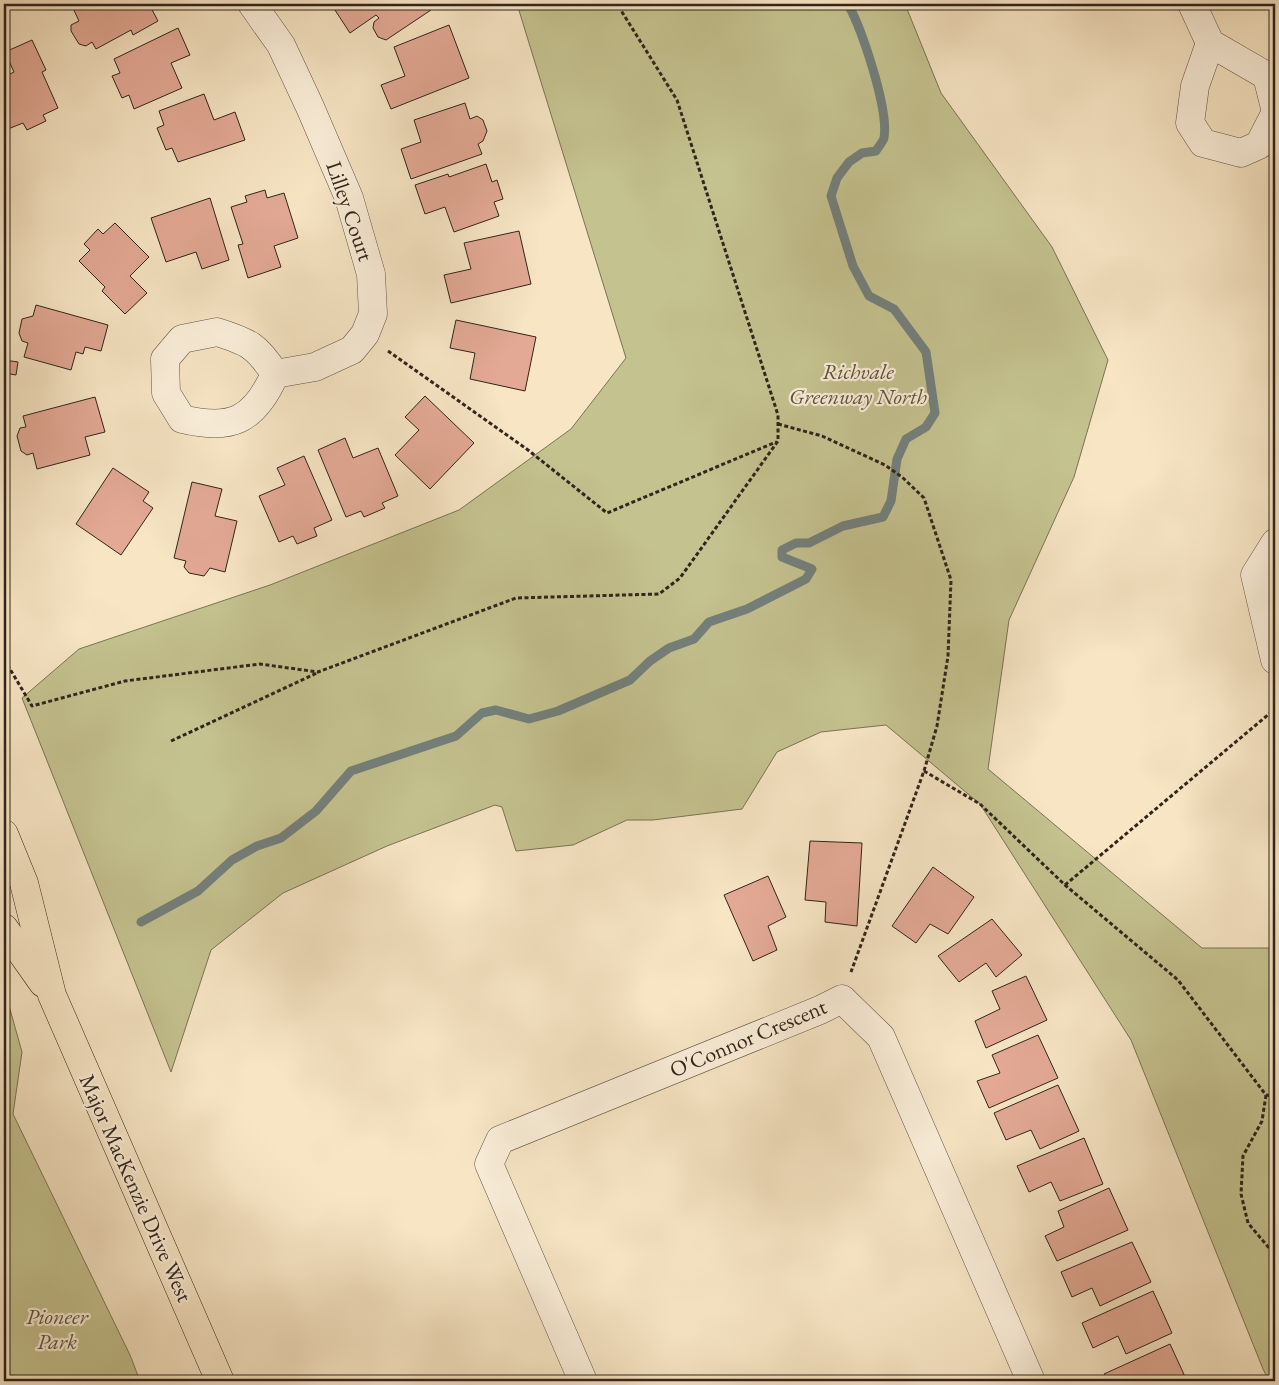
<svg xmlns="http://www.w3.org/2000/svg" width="1279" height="1385" viewBox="0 0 1279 1385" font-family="'EB Garamond',serif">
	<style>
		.green { fill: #c4c28f; stroke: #7a7356 }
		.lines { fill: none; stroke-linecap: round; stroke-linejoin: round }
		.stream { stroke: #73807c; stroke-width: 9 }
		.building { fill: #e3a995; stroke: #30241c }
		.street-casing { stroke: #625446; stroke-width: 29 }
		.primary-casing { stroke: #30241c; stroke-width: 29 }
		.path { stroke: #30241c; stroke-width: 3; stroke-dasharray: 4 2.5; stroke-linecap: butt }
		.street { stroke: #faeed9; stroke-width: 28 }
		.primary { stroke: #f7e5c4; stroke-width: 28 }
		.labels { text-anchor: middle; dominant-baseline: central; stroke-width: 4.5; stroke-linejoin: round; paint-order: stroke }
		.street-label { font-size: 22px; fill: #30241c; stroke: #faeed9 }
		.park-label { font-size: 22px; font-style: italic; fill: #5c533e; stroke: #faeed9 }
	</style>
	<rect width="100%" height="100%" fill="#f7e5c4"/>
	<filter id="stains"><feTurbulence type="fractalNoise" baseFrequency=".004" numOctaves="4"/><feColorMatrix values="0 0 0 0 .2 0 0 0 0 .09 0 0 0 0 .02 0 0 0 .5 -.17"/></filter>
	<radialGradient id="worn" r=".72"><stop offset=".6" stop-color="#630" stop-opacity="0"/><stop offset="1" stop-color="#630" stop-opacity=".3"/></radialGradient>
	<g class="green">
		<path d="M517 4H905L941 93 1052 247 1108 360 1074 477 1009 620 988 769 1202 948H1275V1381H1269L1263 1369 1131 1040 980 804 886 725 821 732 777 752 742 809 653 820H627L573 845 516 851 502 807 495 805 387 846 283 893 211 950 171 1072 22 698 79 649 270 585 459 510 571 429 626 358Z"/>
		<path d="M4 988 22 1052 13 1114 130 1355 140 1381H4Z"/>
	</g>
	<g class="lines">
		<path class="stream" d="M141 922 198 891 232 860 257 846 281 838 316 811 351 771 456 736 482 713 496 710 529 719 558 711 630 680 650 661 669 648 694 639 709 622 747 609 806 579 812 569 782 557V550L796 543H809L843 526 883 517 891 501 897 459 906 439 926 427 935 413 926 352 894 309 869 296 853 266 831 196 837 178 849 162 862 153 876 151C878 147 883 142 884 138 889 109 862 30 848 4"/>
	</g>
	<g class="building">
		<path d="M76 4H128L130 8 137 4H149L158 21 133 35 131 30 96 49 92 42 86 46 79 44 71 31V25L79 21 72 6Z"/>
		<path d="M331 4H427L431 10 386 40 378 37 373 28 374 22 379 18 376 15 350 33Z"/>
		<path d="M449 25 469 78 391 109 381 85 405 76 394 47Z"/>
		<path d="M178 28 190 55 171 63 182 88 134 109 129 95 122 98 112 76 120 73 114 59Z"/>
		<path d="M32 40 46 70 42 72 58 108 43 115 46 121 27 130 23 123 8 129 4 119V77L14 72 5 52Z"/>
		<path d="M204 94 214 120 235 112 245 140 178 162 172 148 166 150 157 128 164 125 159 111Z"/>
		<path d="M465 103 470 119 477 116 483 120 487 131 483 141 478 144 482 154 411 179 401 149 421 142 414 120Z"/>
		<path d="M486 164 492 182 497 180 503 199 494 202 499 216 454 232 445 207 425 214 415 185 448 174 449 177Z"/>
		<path d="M265 190 267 198 284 193 298 238 274 246 281 267 248 278 238 245 243 244 231 207 247 202 245 196Z"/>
		<path d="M210 198 229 260 202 269 196 252 166 262 151 218Z"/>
		<path d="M115 223 149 257 130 276 147 293 125 314 102 291 105 287 79 261 90 250 84 244 98 229 103 234Z"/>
		<path d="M519 231 531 284 451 303 444 275 471 269 464 243Z"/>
		<path d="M36 305 108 325 101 351 85 347 83 354 76 352 71 370 24 357 28 343 22 341 19 333 22 319 33 316Z"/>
		<path d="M456 320 536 337 525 391 470 379 475 353 450 348Z"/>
		<path d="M4 360 18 362 16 375 4 373Z"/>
		<path d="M425 396 474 443 430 489 395 455 419 430 405 417Z"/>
		<path d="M95 397 105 432 85 437 90 455 37 469 33 453 27 455 21 451 17 436 20 428 26 427 23 416Z"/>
		<path d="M345 438 353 458 378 448 398 496 382 503 385 508 364 517 361 511 346 517 318 450Z"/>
		<path d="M304 456 332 520 314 528 317 536 297 544 293 536 279 542 259 496 285 485 277 468Z"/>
		<path d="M113 468 149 492 143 501 153 508 121 555 76 524Z"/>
		<path d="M192 482 222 489 215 516 237 521 225 572 210 568 204 576 189 573 184 567 186 561 174 558Z"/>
		<path d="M810 841 862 843 857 926 825 922 826 902 805 900Z"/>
		<path d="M933 867 974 897 948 934 930 924 916 943 892 926Z"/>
		<path d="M768 876 786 917 768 926 777 950 753 961 724 895Z"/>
		<path d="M992 919 1022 955 996 977 986 963 959 982 938 956Z"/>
		<path d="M1026 976 1047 1020 986 1048 975 1021 1000 1009 992 991Z"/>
		<path d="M1038 1035 1058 1078 989 1108 977 1081 1000 1073 992 1055Z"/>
		<path d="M1058 1085 1079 1131 1040 1149 1031 1130 1006 1140 994 1113Z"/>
		<path d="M1084 1138 1103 1184 1060 1201 1051 1182 1029 1192 1017 1166Z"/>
		<path d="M1109 1188 1128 1230 1057 1261 1045 1236 1064 1227 1058 1211Z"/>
		<path d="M1132 1242 1151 1282 1100 1306 1092 1288 1072 1297 1061 1272Z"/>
		<path d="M1153 1291 1172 1333 1126 1354 1118 1336 1093 1348 1082 1323Z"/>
		<path d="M1170 1344 1187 1381H1108L1104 1374Z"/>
	</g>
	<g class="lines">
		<defs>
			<g id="street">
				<path d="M252 4 281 45 310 107 349 198 371 274 373 314 365 334 352 350 315 367 275 374"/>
				<path d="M1192 4 1210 43 1267 76 1275 108"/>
				<path d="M1210 43 1195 86 1190 123 1203 143 1241 153 1259 145 1275 114"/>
				<path d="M217 332C249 342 257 346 275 374 254 421 231 431 182 419L166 393 165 359 182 339Z"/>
				<path d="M1275 543 1255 575 1275 660"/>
				<path d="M583 1381 489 1164 500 1140 820 1010 842 999 881 1037 1031 1381"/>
			</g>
			<g id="primary">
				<path d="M4 834 24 883 52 995 220 1381"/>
				<path d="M4 928 43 983"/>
			</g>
		</defs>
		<use href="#street" class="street-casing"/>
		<use href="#primary" class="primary-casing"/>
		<g class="path">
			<path d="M388 351 528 450 607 513 776 442"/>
			<path d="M778 424 822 436 885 465 902 477 924 498 951 580 948 656 937 726 924 771 851 972"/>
			<path d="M4 659 32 706 125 681 260 664 318 672 516 598 659 594 680 578 778 441V415L677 100 617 4"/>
			<path d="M171 741 317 673"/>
			<path d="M924 771 980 804 1065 885 1178 980 1266 1095 1275 1096"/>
			<path d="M1065 885 1275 709"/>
			<path d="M1266 1095 1262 1121 1243 1156 1241 1194 1248 1223 1269 1248 1275 1250"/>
		</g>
		<use href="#street" class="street"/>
		<use href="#primary" class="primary"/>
	</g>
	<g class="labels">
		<g class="street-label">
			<text transform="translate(350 211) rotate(71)">Lilley Court</text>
			<text transform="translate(748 1038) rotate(-23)">O'Connor Crescent</text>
			<text transform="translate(136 1188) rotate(66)">Major MacKenzie Drive West</text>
		</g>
		<g class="park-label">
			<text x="858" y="371">Richvale<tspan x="858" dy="25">Greenway North</tspan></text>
			<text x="57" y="1316">Pioneer<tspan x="57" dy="25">Park</tspan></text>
		</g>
	</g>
	<rect width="1279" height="1385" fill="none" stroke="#f7e5c4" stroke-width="20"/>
	<rect x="5" y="5" width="1269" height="1375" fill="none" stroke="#30241c" stroke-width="2.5"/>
	<rect x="10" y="10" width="1259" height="1365" fill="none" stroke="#30241c"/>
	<rect width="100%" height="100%" filter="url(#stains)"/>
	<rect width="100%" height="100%" fill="url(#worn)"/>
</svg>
